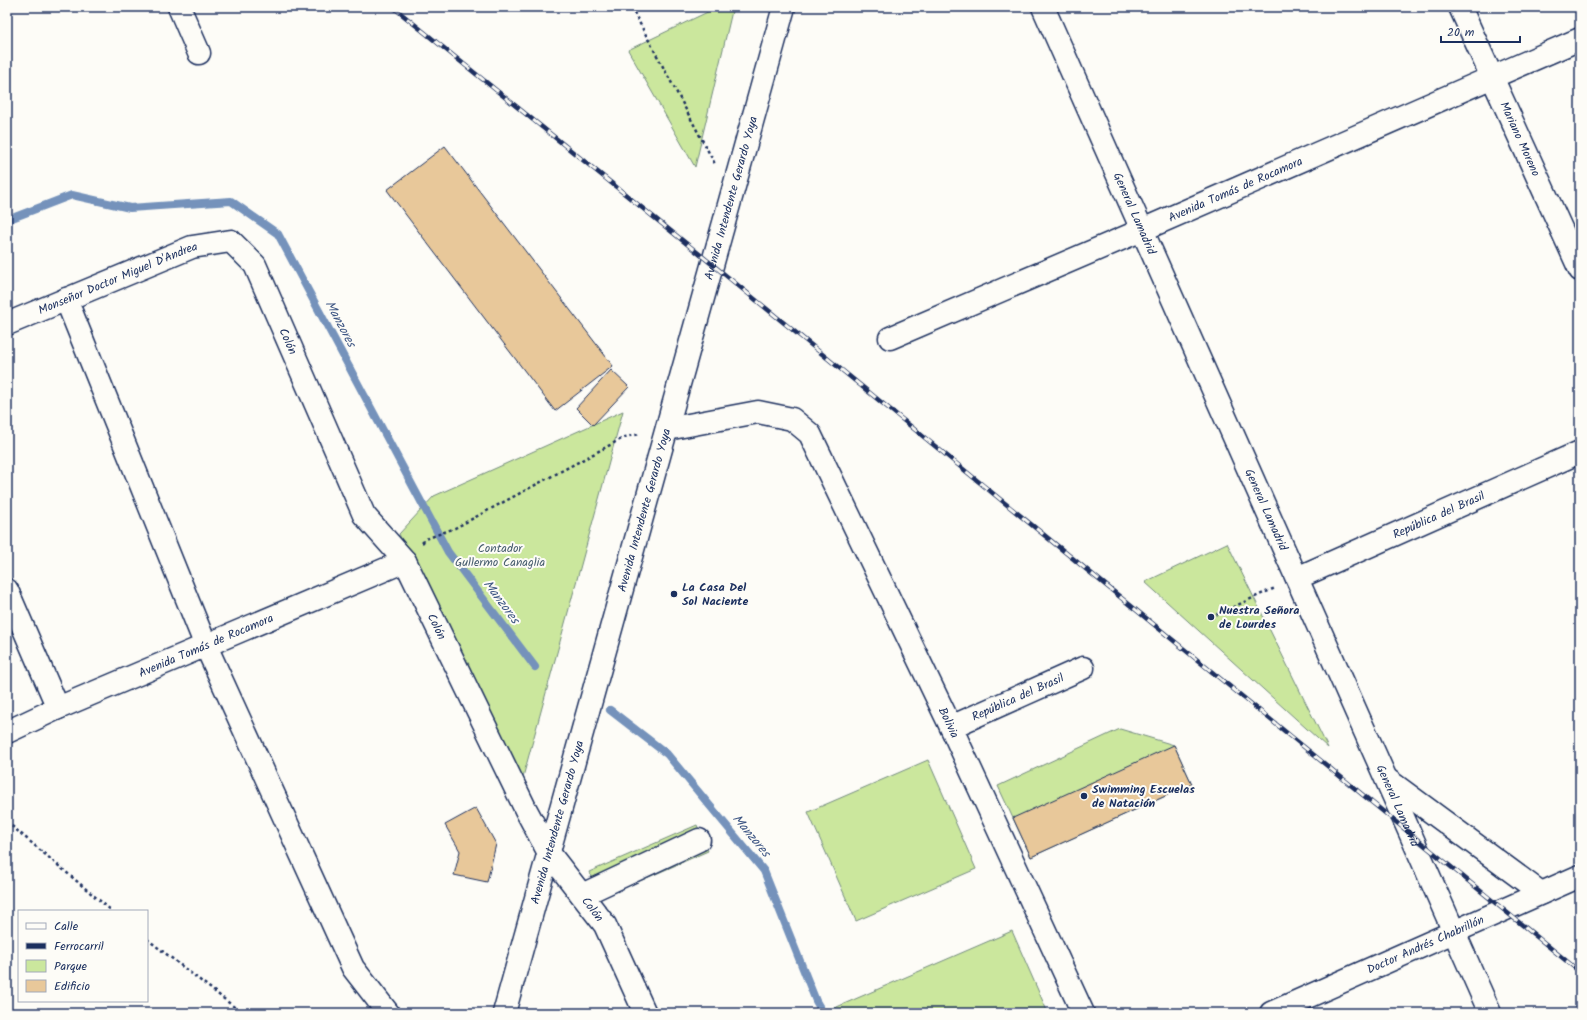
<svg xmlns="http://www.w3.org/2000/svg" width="1587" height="1020" viewBox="0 0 1587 1020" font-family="Kalam,sans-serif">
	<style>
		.green { fill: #cbe79d; stroke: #738b7e }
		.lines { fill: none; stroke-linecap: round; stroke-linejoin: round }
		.stream { stroke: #7492bb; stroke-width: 8 }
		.building { fill: #e8c89a; stroke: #1b2f5e }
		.minor-casing { stroke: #1b2f5e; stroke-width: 25 }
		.major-casing { stroke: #1b2f5e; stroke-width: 25 }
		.path { stroke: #1b2f5e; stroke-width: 2.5; stroke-dasharray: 3 3; stroke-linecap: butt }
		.minor { stroke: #fdfcf7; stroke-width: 22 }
		.major { stroke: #fdfcf7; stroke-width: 22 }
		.rail-casing { stroke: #1b2f5e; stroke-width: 4.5 }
		.rail { stroke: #fdfcf7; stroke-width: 3; stroke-dasharray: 9; stroke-linecap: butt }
		.poi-dot { fill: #1b2f5e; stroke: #fdfcf7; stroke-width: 1.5 }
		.labels { text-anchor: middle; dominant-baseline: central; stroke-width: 4; stroke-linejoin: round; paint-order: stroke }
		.street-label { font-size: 12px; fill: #1b2f5e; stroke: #fdfcf7 }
		.park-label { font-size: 12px; fill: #475d6e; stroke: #fdfcf7 }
		.poi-label { font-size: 12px; font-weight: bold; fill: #1b2f5e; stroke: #fdfcf7; text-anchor: start }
		.water-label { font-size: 13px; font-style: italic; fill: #405885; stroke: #fdfcf7 }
	</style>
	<rect width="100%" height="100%" fill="#fdfcf7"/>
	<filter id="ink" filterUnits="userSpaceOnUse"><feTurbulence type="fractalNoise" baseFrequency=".025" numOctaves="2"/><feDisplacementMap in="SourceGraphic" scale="8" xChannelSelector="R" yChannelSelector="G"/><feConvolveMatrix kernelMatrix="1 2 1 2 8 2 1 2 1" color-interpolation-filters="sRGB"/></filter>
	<g filter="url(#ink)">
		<g class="green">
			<path d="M718 7H733L695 167 628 50Z"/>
			<path d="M623 411 520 788 399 534 434 496Z"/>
			<path d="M1227 543 1328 748 1145 582Z"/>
			<path d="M1120 729 1174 745 1192 784 1031 857 998 786Z"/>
			<path d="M928 760 976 869 856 921 808 812Z"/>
			<path d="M697 825 708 851 601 898 589 872Z"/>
			<path d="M1012 931 1048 1013H823Z"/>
		</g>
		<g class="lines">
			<g class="stream">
				<path d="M7 220 72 195 130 208 231 201 278 234 448 552 535 667"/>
				<path d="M610 710 667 754 764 871 816 1001 823 1013"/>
			</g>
		</g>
		<g class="building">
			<path d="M445 146 613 366 555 411 387 190Z"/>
			<path d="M611 370 629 387 593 425 576 408Z"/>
			<path d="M1174 745 1192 784 1031 857 1013 818Z"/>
			<path d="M476 808 496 844 487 882 454 875 460 851 445 825Z"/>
		</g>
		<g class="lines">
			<defs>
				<g id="minor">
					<path d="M179 7 199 53"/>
					<path id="s1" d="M1043 7 1490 1013"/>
					<path id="s2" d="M1460 7 1580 270"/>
					<path d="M66 299 206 646 353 968 388 1013"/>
					<path id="s3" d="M7 324 192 247 231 241 255 265 364 515 405 561 526 810 549 853 605 925 645 1013"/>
					<path id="s4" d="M890 338 1142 230 1580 39"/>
					<path id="s5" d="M667 429 758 412 792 419 810 434 951 727 1083 1013"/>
					<path id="s6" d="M1297 578 1580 452"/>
					<path d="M7 590 58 708"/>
					<path id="s7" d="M951 727 1083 668"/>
					<path id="s8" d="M7 732 58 708 405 561"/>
					<path d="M1388 780 1541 893"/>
					<path d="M582 895 699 840"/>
					<path id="s9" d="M1271 1013 1580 876"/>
				</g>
				<g id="major">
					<path id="s10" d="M504 1013 784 7"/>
				</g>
			</defs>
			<use href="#minor" class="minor-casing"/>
			<use href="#major" class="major-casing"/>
			<g class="path">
				<path d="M631 7 715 164"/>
				<path d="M422 543 426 539 455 528 625 437 640 434"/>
				<path d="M1211 617 1275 588"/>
				<path d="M7 822 112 911"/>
				<path d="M147 939 242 1013"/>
			</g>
			<use href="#minor" class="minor"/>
			<use href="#major" class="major"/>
			<defs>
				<path id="rail" d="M393 7 713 265 1580 972"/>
			</defs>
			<use href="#rail" class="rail-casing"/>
			<use href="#rail" class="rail"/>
		</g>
	</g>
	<g class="poi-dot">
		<circle cx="674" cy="594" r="4"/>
		<circle cx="1211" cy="617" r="4"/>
		<circle cx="1084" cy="796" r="4"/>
	</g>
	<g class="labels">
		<g class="street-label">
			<text stroke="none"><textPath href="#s2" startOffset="145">Mariano Moreno</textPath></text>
			<text stroke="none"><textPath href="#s4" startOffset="376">Avenida Tomás de Rocamora</textPath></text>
			<text stroke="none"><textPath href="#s10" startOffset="846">Avenida Intendente Gerardo Yoya</textPath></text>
			<text stroke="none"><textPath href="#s1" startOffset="226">General Lamadrid</textPath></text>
			<text stroke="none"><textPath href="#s3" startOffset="120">Monseñor Doctor Miguel D'Andrea</textPath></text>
			<text stroke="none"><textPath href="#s3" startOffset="357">Colón</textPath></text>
			<text stroke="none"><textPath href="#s10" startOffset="522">Avenida Intendente Gerardo Yoya</textPath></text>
			<text stroke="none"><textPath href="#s1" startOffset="550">General Lamadrid</textPath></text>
			<text stroke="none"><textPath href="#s6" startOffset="155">República del Brasil</textPath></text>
			<text stroke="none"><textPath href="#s3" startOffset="681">Colón</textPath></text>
			<text stroke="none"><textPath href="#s8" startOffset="217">Avenida Tomás de Rocamora</textPath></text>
			<text stroke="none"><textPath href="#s7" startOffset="73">República del Brasil</textPath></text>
			<text stroke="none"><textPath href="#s5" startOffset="471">Bolivia</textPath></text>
			<text stroke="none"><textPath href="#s1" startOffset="874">General Lamadrid</textPath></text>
			<text stroke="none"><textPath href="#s10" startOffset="198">Avenida Intendente Gerardo Yoya</textPath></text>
			<text stroke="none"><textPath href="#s3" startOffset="1005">Colón</textPath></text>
			<text stroke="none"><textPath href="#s9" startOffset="169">Doctor Andrés Chabrillón</textPath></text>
		</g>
		<g class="park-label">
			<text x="500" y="548">Contador<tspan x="500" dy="14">Gullermo Canaglia</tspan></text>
		</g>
		<g class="poi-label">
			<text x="682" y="587">La Casa Del<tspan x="682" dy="14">Sol Naciente</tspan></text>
			<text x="1219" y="610">Nuestra Señora<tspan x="1219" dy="14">de Lourdes</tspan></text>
			<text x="1092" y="789">Swimming Escuelas<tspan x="1092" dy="14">de Natación</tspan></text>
		</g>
		<g class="water-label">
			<text transform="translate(340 324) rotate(62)">Manzores</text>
			<text transform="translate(501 602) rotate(53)">Manzores</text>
			<text transform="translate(751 836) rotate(50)">Manzores</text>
		</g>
	</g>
	<rect width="1587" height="1020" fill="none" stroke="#fdfcf7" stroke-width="24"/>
	<rect x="12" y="12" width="1563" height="996" fill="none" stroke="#1b2f5e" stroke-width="1.5" filter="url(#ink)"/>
	<rect x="18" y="910" width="130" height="92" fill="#fdfcf7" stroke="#a3aaba"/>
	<rect x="26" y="923" width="20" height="6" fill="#fdfcf7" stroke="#a3aaba"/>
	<text x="54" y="930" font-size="12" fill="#1b2f5e">Calle</text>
	<rect x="26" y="943" width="20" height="6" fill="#1b2f5e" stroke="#a3aaba"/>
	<text x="54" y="950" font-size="12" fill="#1b2f5e">Ferrocarril</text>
	<rect x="26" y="960" width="20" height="12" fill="#cbe79d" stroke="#a3aaba"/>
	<text x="54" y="970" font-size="12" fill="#1b2f5e">Parque</text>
	<rect x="26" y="980" width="20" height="12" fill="#e8c89a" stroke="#a3aaba"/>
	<text x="54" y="990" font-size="12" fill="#1b2f5e">Edificio</text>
	<path d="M1441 36v6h79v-6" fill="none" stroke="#1b2f5e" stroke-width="2"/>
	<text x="1447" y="36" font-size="12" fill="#1b2f5e" stroke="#fdfcf7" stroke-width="3" paint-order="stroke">20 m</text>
</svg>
